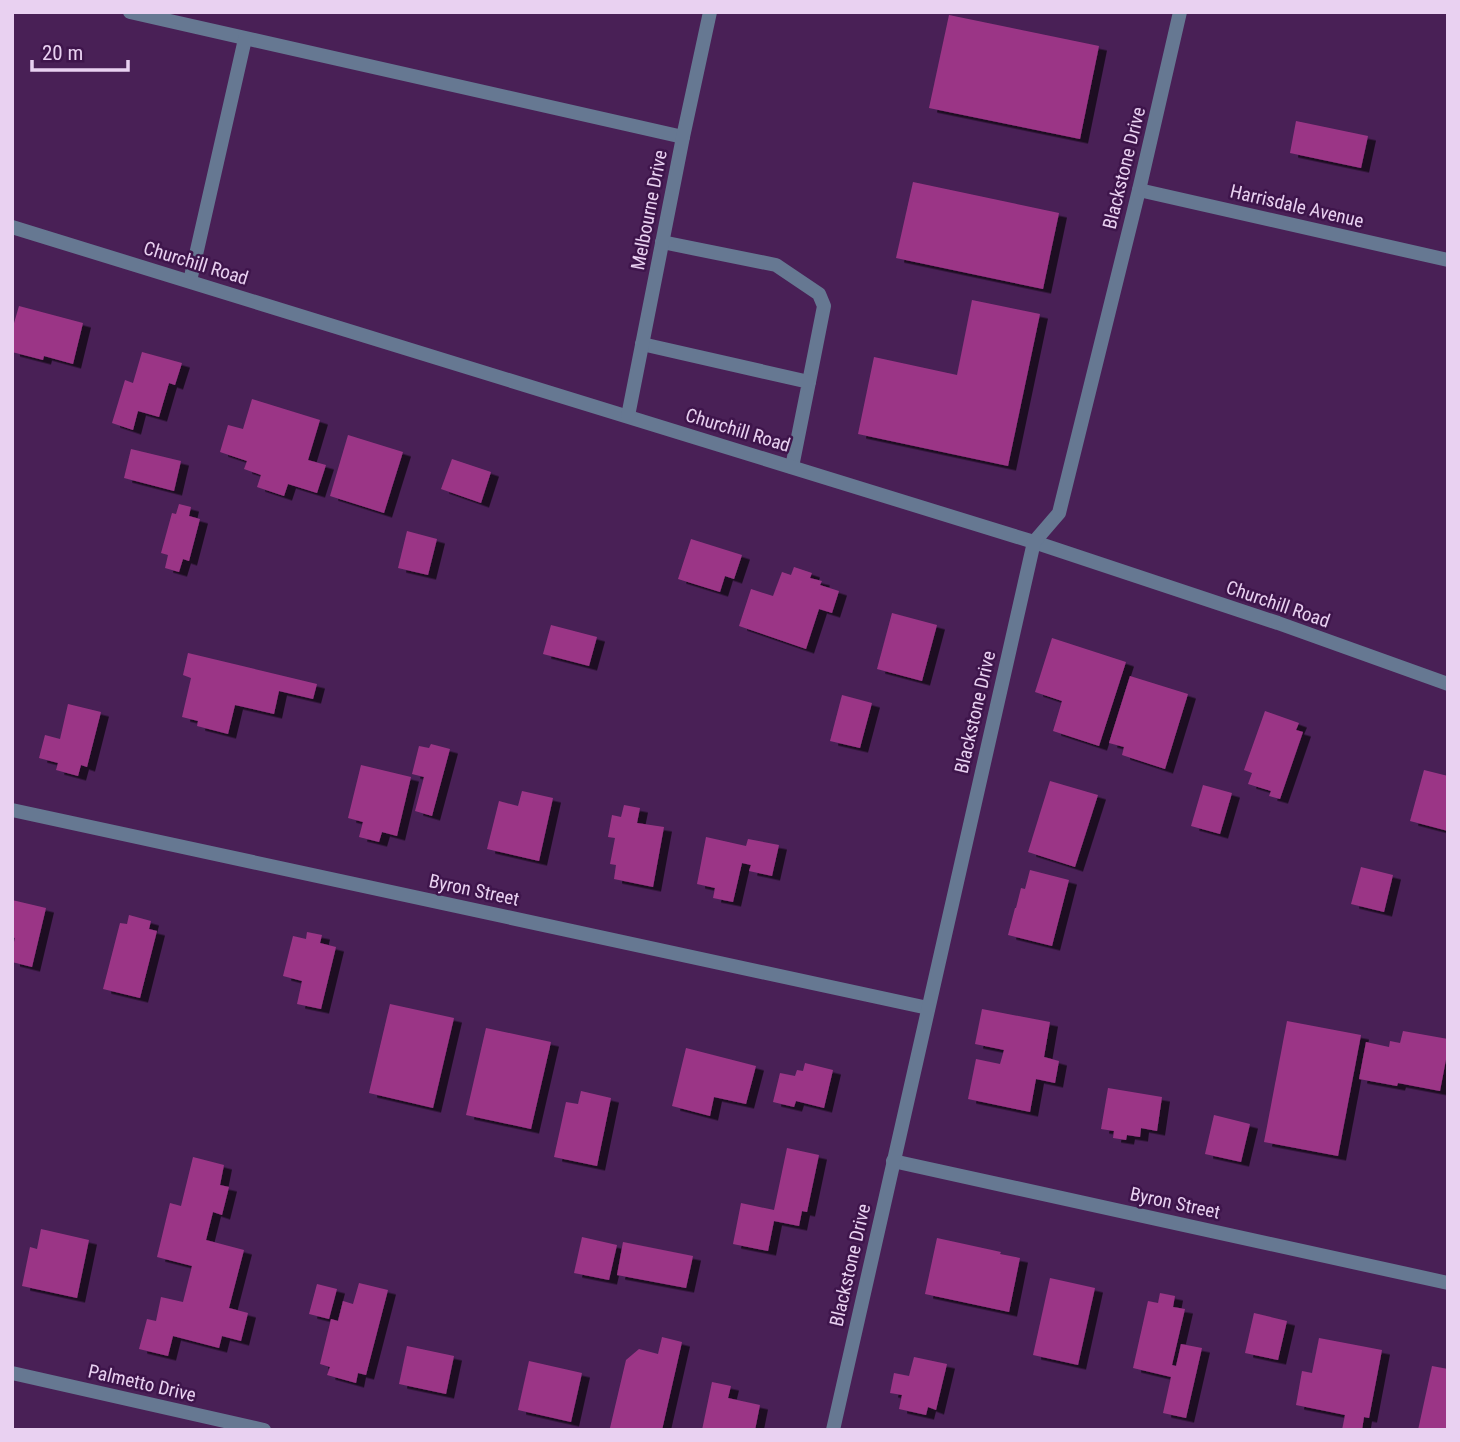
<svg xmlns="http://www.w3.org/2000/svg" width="1460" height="1442" viewBox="0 0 1460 1442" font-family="'Roboto Condensed',sans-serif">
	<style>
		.building { fill: #9b3686; filter: url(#shadow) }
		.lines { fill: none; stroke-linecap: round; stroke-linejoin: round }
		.lane { stroke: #667892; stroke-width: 14 }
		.street { stroke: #667892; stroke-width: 14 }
		.labels { text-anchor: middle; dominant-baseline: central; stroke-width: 5; stroke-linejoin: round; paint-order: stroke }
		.street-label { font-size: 19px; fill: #e9d1f1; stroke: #3e154b }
	</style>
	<defs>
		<filter id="shadow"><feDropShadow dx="8" dy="4.5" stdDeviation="0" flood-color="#0009"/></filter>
	</defs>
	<rect width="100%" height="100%" fill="#492056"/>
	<g class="building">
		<path d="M949 15 1099 46 1080 139 929 108Z"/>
		<path d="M1296 121 1368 136 1361 168 1290 153Z"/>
		<path d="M913 182 1059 213 1043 289 896 258Z"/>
		<path d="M972 300 1040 314 1008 466 858 434 874 357 957 375Z"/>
		<path d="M19 306 83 323 73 364 44 356 43 360 12 352V330Z"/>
		<path d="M142 352 182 363 175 385 169 383 159 417 138 411 133 430 112 423 125 380 133 383Z"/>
		<path d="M252 399 320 420 308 460 326 465 317 493 288 484 284 496 257 487 261 475 244 469 247 461 220 452 228 425 243 429Z"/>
		<path d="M348 435 403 452 384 513 330 496Z"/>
		<path d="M131 449 181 461 174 491 124 478Z"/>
		<path d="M452 459 491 472 481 503 441 489Z"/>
		<path d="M179 504 191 507 189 516 200 519 189 561 183 559 179 572 165 568 168 555 161 553 172 513 176 514Z"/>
		<path d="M407 531 437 539 428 575 398 568Z"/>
		<path d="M691 539 742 555 734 579 725 576 720 592 678 579Z"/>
		<path d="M794 567 812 573 810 578 822 581 820 585 839 591 832 613 819 609 806 649 739 626 751 589 773 596 782 572 791 575Z"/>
		<path d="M892 613 937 625 922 681 877 669Z"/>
		<path d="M551 625 597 637 589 666 543 654Z"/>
		<path d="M1052 638 1126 662 1099 746 1053 731 1062 701 1035 692Z"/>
		<path d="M188 653 317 684 313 699 279 691 274 714 235 705 228 734 197 726 198 721 182 717 191 678 183 675Z"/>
		<path d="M1130 676 1188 694 1165 769 1122 755 1124 747 1109 743Z"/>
		<path d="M842 695 872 703 860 748 830 741Z"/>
		<path d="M68 704 101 712 87 767 81 765 78 776 56 770 58 763 39 758 45 735 60 739Z"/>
		<path d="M1265 711 1299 723 1296 730 1303 732 1280 799 1269 796 1271 791 1248 784 1252 773 1244 770Z"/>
		<path d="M431 744 450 749 432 816 415 811 424 777 412 774 419 746 429 748Z"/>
		<path d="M361 765 411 777 397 836 382 832 379 842 359 837 363 822 348 818Z"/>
		<path d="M1424 770 1448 776V831L1410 821Z"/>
		<path d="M1050 781 1098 795 1075 867 1028 852Z"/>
		<path d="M1203 785 1232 793 1220 834 1191 826Z"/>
		<path d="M522 791 553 798 539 861 487 849 499 801 518 806Z"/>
		<path d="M624 805 640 808 637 823 664 827 653 887 614 879 616 865 610 864 615 838 608 837 612 815 621 817Z"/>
		<path d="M706 837 746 846 748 839 779 845 772 876 749 871 751 865 742 863 733 902 713 898 715 888 697 884Z"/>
		<path d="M1361 867 1393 875 1384 912 1351 904Z"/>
		<path d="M1030 870 1069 880 1052 946 1008 935 1015 908H1016L1021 888 1025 889Z"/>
		<path d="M12 900 46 908 32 967 12 962V950L15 938 12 937Z"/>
		<path d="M129 915 151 921 149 929 157 931 140 998 103 989 120 923 127 924Z"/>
		<path d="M307 932 322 935 320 943 336 947 321 1009 297 1004 302 981 283 976 293 936 306 939Z"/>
		<path d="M390 1004 454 1018 433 1108 369 1093Z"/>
		<path d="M982 1009 1050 1022 1044 1057 1059 1061 1055 1083 1036 1079 1030 1112 968 1099 976 1059 1000 1064 1004 1050 975 1044Z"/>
		<path d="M1287 1021 1361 1035 1338 1156 1264 1142Z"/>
		<path d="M486 1028 551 1042 531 1129 466 1115Z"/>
		<path d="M1403 1031 1448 1039V1049L1440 1091 1398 1083 1397 1086 1359 1079 1366 1042 1389 1047 1390 1041 1400 1043Z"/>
		<path d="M686 1048 756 1066 746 1104 714 1097 710 1116 672 1106Z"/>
		<path d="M805 1063 833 1070 824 1108 796 1101 794 1107 773 1102 780 1073 795 1076 797 1070 803 1071Z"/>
		<path d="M1108 1088 1162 1097 1157 1131 1141 1128 1140 1137 1127 1135 1126 1140 1113 1138 1114 1131 1101 1129Z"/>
		<path d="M581 1091 611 1098 597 1166 554 1157 566 1102 578 1104Z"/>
		<path d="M1214 1115 1250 1124 1241 1162 1205 1154Z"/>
		<path d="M787 1148 819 1155 807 1212 802 1211 799 1226 774 1221 768 1251 733 1244 741 1203 774 1210Z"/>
		<path d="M193 1157 224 1165 220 1185 229 1187 222 1215 213 1212 206 1240 244 1250 229 1308 248 1313 241 1341 222 1336 219 1348 173 1336 168 1356 139 1349 147 1319 156 1321 161 1297 183 1302 192 1266 157 1257 170 1203 181 1206Z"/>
		<path d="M41 1229 89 1240 77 1298 22 1286 30 1247 37 1249Z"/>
		<path d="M582 1237 617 1245 609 1280 574 1273Z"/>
		<path d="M937 1238 1001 1252 1000 1254 1020 1258 1009 1312 925 1294Z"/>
		<path d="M623 1242 693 1256 686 1288 617 1275Z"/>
		<path d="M1050 1278 1095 1288 1078 1365 1033 1355Z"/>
		<path d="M359 1283 388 1290 366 1375 358 1373 356 1383 327 1375 330 1367 320 1364 331 1319 338 1321 343 1301 353 1304Z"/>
		<path d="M317 1284 337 1289 329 1319 309 1314Z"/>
		<path d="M1160 1293 1175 1296 1173 1307 1185 1309 1172 1365 1176 1366 1181 1344 1202 1348 1186 1418 1163 1413 1171 1377 1133 1368 1148 1301 1158 1303Z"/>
		<path d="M1254 1313 1287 1321 1278 1360 1245 1353Z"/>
		<path d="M662 1337 682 1342 662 1430 610 1428 626 1360 639 1349 658 1354Z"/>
		<path d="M1319 1338 1382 1350 1369 1418 1364 1417 1362 1430H1342L1345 1415 1296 1405 1302 1371 1312 1373Z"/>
		<path d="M407 1346 454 1356 446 1394 399 1384Z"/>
		<path d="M914 1357 947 1364 936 1410 928 1407 926 1415 899 1409 902 1395 890 1393 894 1373 909 1376Z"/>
		<path d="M529 1361 582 1373 571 1422 518 1410Z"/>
		<path d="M1432 1366 1448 1369V1430H1418Z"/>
		<path d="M712 1382 731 1386 728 1398 760 1405 755 1430H702Z"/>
	</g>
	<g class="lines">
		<g class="lane">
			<path d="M130 12 683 137"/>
			<path d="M662 242 776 265 819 294 824 306 809 382"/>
			<path d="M190 281 245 39"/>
			<path d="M642 344 809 382 792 467"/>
		</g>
		<g class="street">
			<path d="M1139 190 1448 260"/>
			<path d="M12 227 1034 542 1278 623 1448 684"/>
			<path d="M628 416 683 137 710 12"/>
			<path d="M12 810 928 1008"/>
			<path d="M893 1161 1448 1283"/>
			<path d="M12 1373 264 1430"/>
			<path d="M833 1430 1034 542 1059 513 1139 190 1180 12"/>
		</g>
	</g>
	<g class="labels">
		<g class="street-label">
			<text transform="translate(1124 168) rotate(-76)">Blackstone Drive</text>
			<text transform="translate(1297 206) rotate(13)">Harrisdale Avenue</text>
			<text transform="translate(649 210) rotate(-79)">Melbourne Drive</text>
			<text transform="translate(196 263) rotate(17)">Churchill Road</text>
			<text transform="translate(738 430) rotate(17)">Churchill Road</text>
			<text transform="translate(1278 604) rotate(19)">Churchill Road</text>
			<text transform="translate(975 712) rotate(-77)">Blackstone Drive</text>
			<text transform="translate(474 890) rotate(12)">Byron Street</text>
			<text transform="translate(1175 1203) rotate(12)">Byron Street</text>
			<text transform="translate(850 1265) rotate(-77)">Blackstone Drive</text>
			<text transform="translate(142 1383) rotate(13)">Palmetto Drive</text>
		</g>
	</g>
	<rect width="1460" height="1442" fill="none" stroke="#e9d1f1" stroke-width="28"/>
	<path d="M32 60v10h96v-10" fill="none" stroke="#e9d1f1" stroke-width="3.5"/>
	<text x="42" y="60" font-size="21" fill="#e9d1f1" stroke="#3e154b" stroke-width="5" paint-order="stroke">20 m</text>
</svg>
